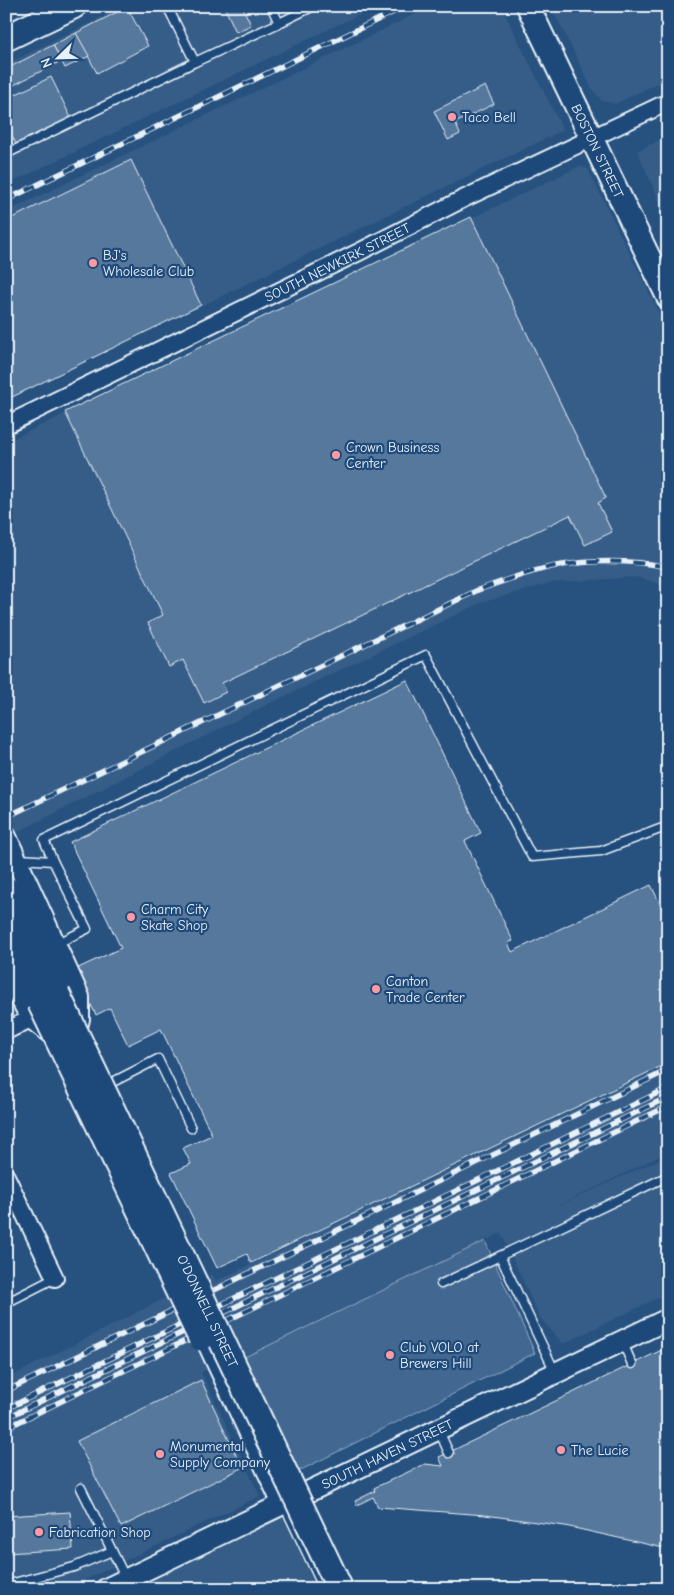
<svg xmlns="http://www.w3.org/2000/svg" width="674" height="1595" viewBox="0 0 674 1595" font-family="'Comic Neue',sans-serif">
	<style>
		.built { fill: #355d88 }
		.green { fill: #436891; stroke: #96acc4 }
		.building { fill: #57789d; stroke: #e8f1f8 }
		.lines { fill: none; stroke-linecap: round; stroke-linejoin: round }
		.service-casing { stroke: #e8f1f8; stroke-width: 11 }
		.minor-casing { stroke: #e8f1f8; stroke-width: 20 }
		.tertiary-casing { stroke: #e8f1f8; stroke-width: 24 }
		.secondary-casing { stroke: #e8f1f8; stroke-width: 26 }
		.primary-casing { stroke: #e8f1f8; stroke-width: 29 }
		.service { stroke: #1f4a7a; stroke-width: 8 }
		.minor { stroke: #1f4a7a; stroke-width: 16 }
		.tertiary { stroke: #1f4a7a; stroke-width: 20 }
		.secondary { stroke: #1f4a7a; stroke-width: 22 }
		.primary { stroke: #1f4a7a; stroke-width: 25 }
		.rail-casing { stroke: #e8f1f8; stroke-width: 5.5 }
		.rail { stroke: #1f4a7a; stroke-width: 4; stroke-dasharray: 11; stroke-linecap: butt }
		.primary-bridge-casing { stroke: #e8f1f8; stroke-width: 29; stroke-linecap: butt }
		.primary-bridge { stroke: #1f4a7a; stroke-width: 25 }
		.poi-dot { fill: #ff9aa2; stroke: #1f4a7a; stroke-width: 2 }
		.labels { text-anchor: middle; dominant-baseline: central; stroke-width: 4.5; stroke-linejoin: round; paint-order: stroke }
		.poi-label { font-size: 14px; fill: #e8f1f8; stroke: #1f4a7a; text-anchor: start }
		.street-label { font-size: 14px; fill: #e8f1f8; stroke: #1f4a7a }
	</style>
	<rect width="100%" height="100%" fill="#27517f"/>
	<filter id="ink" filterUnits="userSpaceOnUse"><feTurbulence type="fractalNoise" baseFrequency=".02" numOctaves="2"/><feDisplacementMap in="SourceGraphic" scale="10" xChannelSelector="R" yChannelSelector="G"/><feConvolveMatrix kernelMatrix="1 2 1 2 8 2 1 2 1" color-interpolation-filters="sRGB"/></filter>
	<g filter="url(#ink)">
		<g class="built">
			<path d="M125 6H377L6 185V64Z"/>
			<path d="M432 6H501L563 130 6 401V212Z"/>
			<path d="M551 6H668V78L615 104 602 101 592 89Z"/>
			<path d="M668 136V221L637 151Z"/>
			<path d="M580 166 588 169 668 331V586L635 577 551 583 483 602 260 708 6 838V442Z"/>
			<path d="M668 1065V1152L546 1212 668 1155V1293L563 1344 540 1318 501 1233 245 1357 201 1372 260 1496 66 1589H6V1379L212 1274 216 1281Z"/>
			<path d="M285 1507 322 1524 353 1589H108Z"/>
		</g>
		<path class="green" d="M485 1241 535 1353 297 1472 262 1398 245 1357Z"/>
		<g class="building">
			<path d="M224 6H242L251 25 236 32Z"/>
			<path d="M127 7 148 46 97 73 76 33Z"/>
			<path d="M76 33 89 56 65 68 53 45Z"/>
			<path d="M53 45 61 61 6 89V69Z"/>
			<path d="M51 77 71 118 16 144 6 123V99Z"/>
			<path d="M485 86 494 104 455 123 460 134 448 140 434 111Z"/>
			<path d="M131 160 201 305 6 400V221Z"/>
			<path d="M471 217 606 498 598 503 612 532 585 545 570 515 222 683 226 692 204 703 183 660 169 667 148 623 163 615 65 412Z"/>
			<path d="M407 680 481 833 465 841 513 941 508 943 512 952 651 885 668 920V1063L251 1263 247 1254 217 1268 171 1173 191 1164 183 1148 212 1135 161 1029 128 1045 110 1008 96 1015 74 970 121 948 70 842Z"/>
			<path d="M668 1347V1549L565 1526 485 1515 378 1507 373 1497 357 1505 355 1501 375 1491 374 1488 425 1464 443 1466 439 1457Z"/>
			<path d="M201 1380 242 1468 121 1527 77 1441Z"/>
			<path d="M70 1512 73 1549 6 1553V1516Z"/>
		</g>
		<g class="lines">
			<defs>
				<g id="service">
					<path d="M167 6 195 62 279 23"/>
					<path d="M271 6 279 23 314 6"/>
					<path d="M6 154 195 62"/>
					<path d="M19 859 53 861 87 929 56 944"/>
					<path d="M53 861 44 840 426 655 532 857 601 851 668 826"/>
					<path d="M105 1086 158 1059 191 1128"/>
					<path d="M500 1256 555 1372"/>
					<path d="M441 1284 668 1176"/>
					<path d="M6 1303 55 1278"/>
					<path d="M623 1343 632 1364"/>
					<path d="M439 1431 449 1453"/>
					<path d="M81 1488 126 1579"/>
					<path d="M284 1505 324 1589"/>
					<path d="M6 1585 74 1567 112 1551"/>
				</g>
				<g id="minor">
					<path id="s1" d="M6 425 359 252 463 199 668 102"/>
					<path d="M6 1031 42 1013"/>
					<path d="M6 1176 55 1278"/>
				</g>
				<g id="tertiary">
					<path d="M6 837 79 997V1019L74 1038"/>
					<path d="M6 970 31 1018 57 1038"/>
					<path d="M198 1322 283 1504"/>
					<path id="s2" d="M106 1589 668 1319"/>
				</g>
				<g id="secondary">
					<path id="s3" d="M528 6 668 297"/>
				</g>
				<g id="primary">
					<path d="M6 38 73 6"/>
					<path d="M6 889 57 994"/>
					<path d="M6 932 40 1002"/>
				</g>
			</defs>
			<use href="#service" class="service-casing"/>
			<use href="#minor" class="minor-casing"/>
			<use href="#tertiary" class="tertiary-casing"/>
			<use href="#secondary" class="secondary-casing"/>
			<use href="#primary" class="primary-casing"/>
			<use href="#service" class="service"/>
			<use href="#minor" class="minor"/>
			<use href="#tertiary" class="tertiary"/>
			<use href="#secondary" class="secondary"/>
			<use href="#primary" class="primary"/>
			<defs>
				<g id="rail">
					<path d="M6 200 406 6"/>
					<path d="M6 817 478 590C504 581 529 571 556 566 593 560 631 560 668 567"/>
					<path d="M6 1391 668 1070"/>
					<path d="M6 1409 668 1088"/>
					<path d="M6 1418 668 1097"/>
					<path d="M6 1428 668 1106"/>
				</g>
			</defs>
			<use href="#rail" class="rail-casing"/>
			<use href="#rail" class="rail"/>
			<defs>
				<g id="primary-bridge">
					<path id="s4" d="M57 994 340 1589"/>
					<path d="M40 1002 201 1338"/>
				</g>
			</defs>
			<use href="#primary-bridge" class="primary-bridge-casing"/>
			<use href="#primary-bridge" class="primary-bridge"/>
		</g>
	</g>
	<g class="poi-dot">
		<circle cx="452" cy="117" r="5"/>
		<circle cx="93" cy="263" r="5"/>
		<circle cx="336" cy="455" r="5"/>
		<circle cx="131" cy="917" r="5"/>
		<circle cx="376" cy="989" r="5"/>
		<circle cx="390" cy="1355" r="5"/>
		<circle cx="561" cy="1450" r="5"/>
		<circle cx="160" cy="1454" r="5"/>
		<circle cx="39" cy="1532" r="5"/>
	</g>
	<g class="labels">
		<g class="poi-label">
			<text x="462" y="117">Taco Bell</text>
			<text x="103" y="255">BJ's<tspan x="103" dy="16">Wholesale Club</tspan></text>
			<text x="346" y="447">Crown Business<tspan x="346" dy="16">Center</tspan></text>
			<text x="141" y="909">Charm City<tspan x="141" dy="16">Skate Shop</tspan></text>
			<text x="386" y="981">Canton<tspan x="386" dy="16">Trade Center</tspan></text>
			<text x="400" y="1347">Club VOLO at<tspan x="400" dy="16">Brewers Hill</tspan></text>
			<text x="170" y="1446">Monumental<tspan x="170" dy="16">Supply Company</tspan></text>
			<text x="571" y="1450">The Lucie</text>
			<text x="49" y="1532">Fabrication Shop</text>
		</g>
		<g class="street-label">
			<text stroke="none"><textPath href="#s3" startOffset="161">BOSTON STREET</textPath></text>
			<text stroke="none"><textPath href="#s1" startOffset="369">SOUTH NEWKIRK STREET</textPath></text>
			<text stroke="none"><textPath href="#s4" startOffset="351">O'DONNELL STREET</textPath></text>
			<text stroke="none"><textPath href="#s2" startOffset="312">SOUTH HAVEN STREET</textPath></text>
		</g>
	</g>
	<rect width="674" height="1595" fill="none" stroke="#1f4a7a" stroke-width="25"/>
	<rect x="12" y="12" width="649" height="1570" fill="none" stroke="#e8f1f8" stroke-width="2" filter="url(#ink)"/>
	<g transform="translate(58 58) rotate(247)" stroke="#1f4a7a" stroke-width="4" paint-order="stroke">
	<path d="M0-4L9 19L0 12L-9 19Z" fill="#e8f1f8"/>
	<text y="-8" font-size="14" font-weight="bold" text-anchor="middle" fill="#e8f1f8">N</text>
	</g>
</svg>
